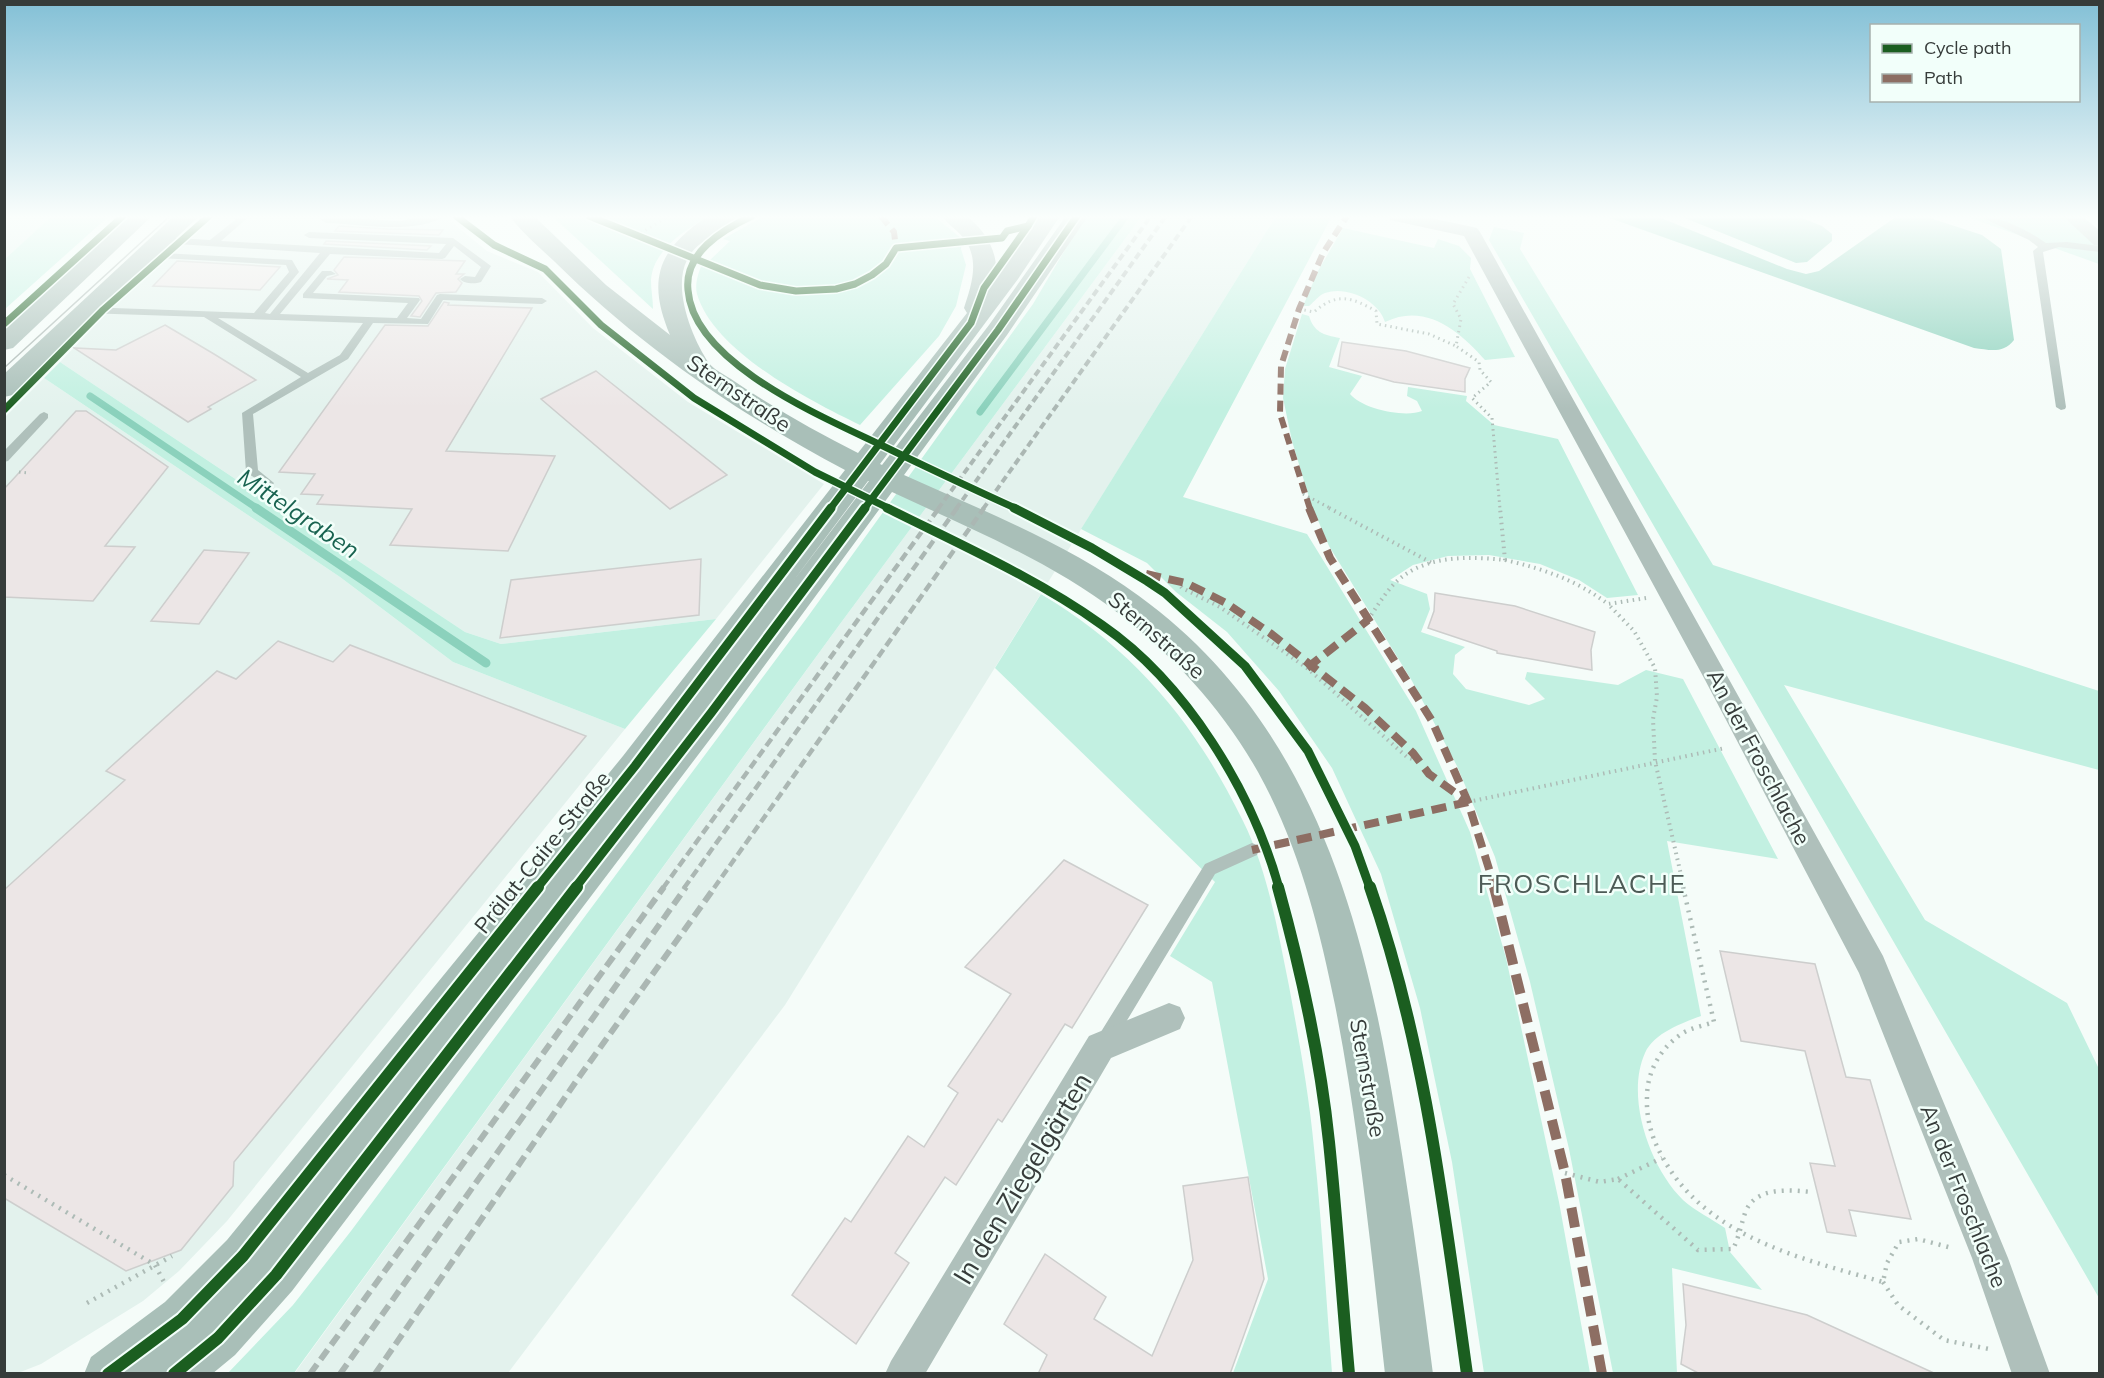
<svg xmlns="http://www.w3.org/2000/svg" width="2104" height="1378" viewBox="0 0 2104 1378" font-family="Mulish,sans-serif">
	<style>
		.built { fill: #e3f2ed }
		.green { fill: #c2f0e1 }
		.water { fill: #8bd1bc }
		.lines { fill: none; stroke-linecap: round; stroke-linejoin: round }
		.stream-far1 { stroke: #8bd1bc; stroke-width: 7 }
		.stream { stroke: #8bd1bc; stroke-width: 9 }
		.building { fill: #ece6e6; stroke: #cdcecd; stroke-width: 1.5 }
		.path-far2 { stroke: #adbbb6; stroke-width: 3; stroke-dasharray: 1.5 4; stroke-linecap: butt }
		.path-far1 { stroke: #adbbb6; stroke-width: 4; stroke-dasharray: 1.5 4.5; stroke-linecap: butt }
		.path { stroke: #adbbb6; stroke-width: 4.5; stroke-dasharray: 2 6; stroke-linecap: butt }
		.lane { fill: #afc0bb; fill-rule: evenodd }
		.street { fill: #afc0bb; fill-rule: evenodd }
		.secondary { fill: #a9bfb8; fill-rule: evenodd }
		.tram { stroke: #abb7b3; stroke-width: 1.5 }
		.rail-far2 { stroke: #abb7b3; stroke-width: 4; stroke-dasharray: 7 4; stroke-linecap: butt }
		.rail-far1 { stroke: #abb7b3; stroke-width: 4.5; stroke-dasharray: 9 4.5; stroke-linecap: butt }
		.rail { stroke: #abb7b3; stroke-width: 6; stroke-dasharray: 12 6; stroke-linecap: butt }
		.quiet-far2 { stroke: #8d6e63; stroke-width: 6; stroke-dasharray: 11 6; stroke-linecap: butt }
		.quiet-far1 { stroke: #8d6e63; stroke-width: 8; stroke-dasharray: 15 8; stroke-linecap: butt }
		.quiet { stroke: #8d6e63; stroke-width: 10; stroke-dasharray: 20 10; stroke-linecap: butt }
		.cycleway-far2-casing { stroke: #f2fffa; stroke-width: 10 }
		.cycleway-far1-casing { stroke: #f2fffa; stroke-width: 13 }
		.cycleway-casing { stroke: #f2fffa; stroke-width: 16 }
		.cycleway-far2 { stroke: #1b5e20; stroke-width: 7 }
		.cycleway-far1 { stroke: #1b5e20; stroke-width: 9 }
		.cycleway { stroke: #1b5e20; stroke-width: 12 }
		.labels { text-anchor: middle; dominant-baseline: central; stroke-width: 5; stroke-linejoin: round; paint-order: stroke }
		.street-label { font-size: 22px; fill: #363c3a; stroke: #f2fffa }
		.water-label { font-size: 24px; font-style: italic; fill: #186350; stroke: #f2fffa }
		.quarter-label { font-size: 26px; letter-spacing: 1.5px; fill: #4d5b56; stroke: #f2fffa }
		.near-street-label { font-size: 27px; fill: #363c3a; stroke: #f2fffa }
	</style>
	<rect width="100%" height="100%" fill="#f5fcf9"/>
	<g class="built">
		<path d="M5 216H52L5 259Z"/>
		<path d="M215 216H444L487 251 538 272 593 328 688 402 824 484 716 619 501 644 465 632 60 362 113 307Z"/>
		<path d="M1142 216H1276L785 1005 508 1373 294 1374 840 624Z"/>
		<path d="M44 378 340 577 453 662 625 729 227 1221 179 1271 143 1301 41 1364 18 1373 5 1374 4 418Z"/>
	</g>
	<g class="green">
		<path d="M52 216H109L5 309V259Z"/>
		<path d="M552 216H709C685 230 653 250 651 280 651 290 653 300 653 309Z"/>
		<path d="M764 216H934L962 239 961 249 966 265 956 306 939 336 860 425C809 400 714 352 697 294 694 282 700 268 705 258L710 260 730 241 723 239Z"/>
		<path d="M1085 216H1142L840 624 294 1373 227 1374 293 1305 351 1231 809 615 1033 304Z"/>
		<path d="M1276 216H1332L1183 497 1307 534 1416 711 1470 832 1506 958 1559 1202 1590 1373H1484L1452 1162 1420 1008 1381 874 1332 768 1279 691 1227 632 1176 592 1147 563 1081 529Z"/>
		<path d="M1965 216H2064L2099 246V264Z"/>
		<path d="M1494 227 1524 233 1520 249 1713 565 2099 691V770L1784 685 1925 920 2067 1003 2099 1069V1298L1489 240Z"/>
		<path d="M1343 228 1434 248 1438 239 1459 246 1471 258 1470 269 1515 357 1485 360C1460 331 1425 302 1385 322 1379 301 1347 285 1325 293 1319 295 1314 302 1309 306H1303L1318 271Z"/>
		<path d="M1302 314 1309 316C1314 332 1323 335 1340 338L1329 367 1362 376 1350 394C1362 409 1405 418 1422 411L1417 401 1407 396 1408 387 1467 396 1466 401 1494 425 1558 439 1638 595 1607 598 1579 580 1540 564 1489 555 1448 556 1413 565 1390 580 1427 594 1430 609 1421 632 1465 647 1455 655 1453 674 1466 689 1529 705 1545 699 1525 679 1527 672 1618 685 1646 670 1683 679 1778 859 1667 841 1701 1016C1682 1023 1654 1033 1645 1053 1625 1097 1650 1168 1683 1200 1695 1211 1712 1219 1725 1228L1730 1252 1762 1290 1672 1268 1677 1373H1613L1569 1149 1530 982 1495 857 1457 766 1412 681 1329 546 1311 504 1292 441 1283 398 1285 369Z"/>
		<path d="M60 362 465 632 501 644 716 619 625 729 453 662 340 577 44 378Z"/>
		<path d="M1041 594C1135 650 1195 723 1243 821 1268 871 1278 932 1289 986 1299 1040 1309 1094 1314 1148 1322 1223 1326 1298 1332 1373H1233L1268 1279 1212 982 1170 956 1215 882 995 668Z"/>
	</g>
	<g class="water">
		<path d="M1604 216H1656L1787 269 1806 274 1819 271 1897 216H1924L1982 235 2001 249 2014 340C2003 354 1990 350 1974 348Z"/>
		<path d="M1680 216H1797L1822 226 1832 234V241L1807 262 1796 263Z"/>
	</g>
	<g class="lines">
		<g class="stream-far1">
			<path d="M90 396 258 509"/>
			<path d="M980 412 1126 216"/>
		</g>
		<path class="stream" d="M256 508 486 663"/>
	</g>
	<g class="building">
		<path d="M339 226 387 229 443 230 439 235 335 231Z"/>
		<path d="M326 241 431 246 427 250 324 244Z"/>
		<path d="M344 257 465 261 456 274H464L458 279 462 283 456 292 436 293 420 317 411 316 422 301 419 296 339 292 348 280 327 279 338 275 334 270Z"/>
		<path d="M177 261 280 267 260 290 153 286Z"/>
		<path d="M444 302 449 303 448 305 532 308 446 451 555 456 508 551 390 545 412 509 317 504 323 495 301 494 315 474 279 472 385 325 428 326Z"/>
		<path d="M165 325 214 354 256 380 208 407 211 409 188 422 74 348 116 350Z"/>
		<path d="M1342 342 1406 351 1470 368 1465 379V392L1394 382 1338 366Z"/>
		<path d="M596 371 727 475 670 509 541 399Z"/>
		<path d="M76 411H86L168 467 105 546 135 547 93 601 4 597V489Z"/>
		<path d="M204 550 249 553 199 624 151 621Z"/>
		<path d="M701 559 699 615 500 638 511 580Z"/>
		<path d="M1435 593 1515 606 1595 632 1591 650 1592 670 1497 653V651L1428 628 1434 611Z"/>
		<path d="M278 641 333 662 350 645 586 736 234 1162 233 1186 181 1250 126 1271 4 1198V890L125 780 106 771 217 671 236 679Z"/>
		<path d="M1064 860 1148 905 1072 1028 1065 1024 1002 1122 998 1119 956 1185 945 1177 895 1253 909 1263 856 1344 792 1295 845 1218 851 1222 908 1136 924 1147 958 1093 948 1086 1011 994 965 967Z"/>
		<path d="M1720 951 1815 964 1846 1077 1870 1080 1911 1219 1849 1210 1856 1236 1827 1232 1810 1163 1835 1166 1805 1051 1741 1041Z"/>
		<path d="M1248 1177 1264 1279 1230 1374H1038L1047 1355 1004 1324 1045 1254 1106 1297 1094 1319 1152 1356 1193 1260 1183 1186Z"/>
		<path d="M1683 1284 1807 1315 1936 1374H1700L1681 1364 1686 1325Z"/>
	</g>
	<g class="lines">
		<g class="path-far2">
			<path d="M636 236 669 216"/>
			<path d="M1469 277 1453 304 1461 319 1456 346 1479 362 1480 370 1491 382 1472 398 1492 418 1500 509"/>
			<path d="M1299 309 1314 312C1337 292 1351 297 1376 311L1377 324 1429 334 1456 346"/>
			<path d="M19 472 30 473"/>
			<path d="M1303 494 1332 509"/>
		</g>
		<g class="path-far1">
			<path d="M1329 508 1432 563"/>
			<path d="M1505 560C1544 569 1576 580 1608 604"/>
			<path d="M1177 582 1182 588 1220 607 1307 668 1407 757 1415 760"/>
			<path d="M1646 598 1608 604 1634 631 1655 668 1657 697 1653 719 1655 761 1684 888"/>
			<path d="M1368 620C1376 608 1383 596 1393 585 1421 555 1467 556 1505 560L1500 508"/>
			<path d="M1468 802 1725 748"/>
		</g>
		<g class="path">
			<path d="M1683 887 1714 1022C1703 1026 1689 1028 1680 1035 1660 1049 1647 1072 1647 1097 1646 1119 1652 1139 1663 1158 1706 1237 1802 1259 1883 1282L1887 1263 1899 1242 1918 1239 1952 1248"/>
			<path d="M1565 1173 1600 1182 1618 1179 1698 1250 1733 1249C1739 1237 1741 1225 1745 1213 1755 1186 1789 1190 1812 1192"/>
			<path d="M4 1175 155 1265 164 1282"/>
			<path d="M1618 1179 1662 1158"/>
			<path d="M1883 1282 1898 1305 1944 1340 1989 1349"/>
			<path d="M87 1303 172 1256"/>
		</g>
		<g class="lane">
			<path d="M240 216H250L221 241 439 253 446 244 309 238 304 235 309 232 453 238 491 266 481 282C475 284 464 284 460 279L465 276 475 277 481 267 454 246 445 258 442 259 330 254 280 314 397 318 408 303 303 298V294L322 271H331L336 274 327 276 313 293 419 298 420 300 407 318 421 319 437 295 440 294 542 298 547 301 542 304 443 300 428 324 373 323 348 359 253 414 258 470 274 483 272 486 268 487 246 472 242 413 301 377 204 317 85 313 80 310 85 307 254 313 289 272 286 265 141 257V253L144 252 292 260 299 272 265 313 270 314 320 253 161 243 156 240 161 237 210 240ZM218 318 363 323 340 355 308 373Z"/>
			<path d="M430 216H445C416 235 360 224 326 223L321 220 326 217 399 221Z"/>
			<path d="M1979 216C2001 216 2027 230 2046 243L2067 242 2100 246V252L2059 247 2043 252 2066 407 2065 409 2061 410 2056 407 2033 251 2038 247 2029 240Z"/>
			<path d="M44 412 48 414V418L8 461 4 462V451L40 414Z"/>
			<path d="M1252 843 1257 845 1259 850 1257 855 1215 874 1111 1047 1105 1049 1099 1047 1097 1041 1099 1035 1205 864Z"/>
		</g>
		<g class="street">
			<path d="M1388 216H1422L1477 228 1480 232 1883 956 2008 1258 2050 1374H2012L1972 1258 1859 973 1704 678 1464 236 1390 220Z"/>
			<path d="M2063 216H2082L2100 231V246L2094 245Z"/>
			<path d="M1169 1003 1180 1007 1185 1018 1180 1029 1111 1058 925 1374H885L891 1361 1089 1036Z"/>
		</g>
		<g class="secondary">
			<path d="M128 216H152L13 348 4 350V329Z"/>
			<path d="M174 216H199L13 395 4 397V374Z"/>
			<path d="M510 216H534L606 285 670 335C653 294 651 262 688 231 694 226 703 218 711 216 719 214 731 216 739 216 727 233 699 236 687 260 672 289 693 340 709 363 713 369 725 375 731 379 772 407 814 431 858 453L967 313 964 308C971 287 980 261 965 240 959 231 948 225 942 216H967C986 232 998 251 996 276L1038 216H1060L1018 279 880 464 882 465 989 325 1066 216H1088L1007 335 904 475C984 511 1068 544 1139 596 1311 721 1364 918 1396 1117 1410 1202 1422 1288 1433 1374H1385C1371 1250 1359 1127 1335 1005 1319 925 1298 844 1258 772 1223 710 1174 656 1118 613 1050 561 969 528 892 492L723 722 292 1291 235 1355 212 1374H84L91 1357 165 1302 227 1240 623 756 845 470C740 415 640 346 555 262 540 248 522 233 510 216ZM868 481H869L794 580Z"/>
		</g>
		<path class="tram" d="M4 368 170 216"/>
		<g class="rail-far2">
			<path d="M938 509 1151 216"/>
			<path d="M956 509 1166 216"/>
			<path d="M983 509 1192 216"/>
		</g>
		<g class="rail-far1">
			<path d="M663 888 939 508"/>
			<path d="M684 888 957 508"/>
			<path d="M714 888 984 508"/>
		</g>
		<g class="rail">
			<path d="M310 1374 664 887"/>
			<path d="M340 1374 686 887"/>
			<path d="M375 1374 577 1080 715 887"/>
		</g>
		<g class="quiet-far2">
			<path d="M881 216 894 232 896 248"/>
			<path d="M1310 509 1280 414 1281 366 1299 309 1323 253 1347 216"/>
		</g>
		<g class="quiet-far1">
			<path d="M1309 508 1330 558 1432 721 1468 802 1495 888"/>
			<path d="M1146 574 1186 583 1226 603 1270 633 1365 708 1413 753 1429 774 1468 802"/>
			<path d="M1307 668 1368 620"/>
			<path d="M1252 850 1468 802"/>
		</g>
		<path class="quiet" d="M1494 887 1565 1173 1602 1374"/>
		<defs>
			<g id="cycleway-far2">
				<path d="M456 216 494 245 545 269 601 325 694 398 815 472 890 509"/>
				<path d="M589 216 760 285 796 291 836 289 855 284 872 275 886 264 896 248 1002 238 1007 231 1028 226 1034 216"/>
				<path d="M752 216C722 230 684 253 688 290 693 363 823 417 881 445 926 467 971 488 1017 509"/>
				<path d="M4 324 123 216"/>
				<path d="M4 410 103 310 209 216"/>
				<path d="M830 509 971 323 984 288 1028 226"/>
				<path d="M864 509 998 330 1077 216"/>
			</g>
			<g id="cycleway-far1">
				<path d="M887 508C959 544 1036 578 1102 625 1186 683 1252 791 1279 888"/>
				<path d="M1014 508 1092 548 1147 581 1165 593 1245 666 1308 751 1355 846 1370 888"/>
				<path d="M537 888 635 766 831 508"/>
				<path d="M575 888 711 713 865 508"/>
			</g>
			<g id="cycleway">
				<path d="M1278 887C1301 970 1320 1055 1329 1142 1337 1219 1342 1297 1349 1374"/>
				<path d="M1370 887C1425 1044 1444 1210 1467 1374"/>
				<path d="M108 1374 182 1319 243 1256 538 887"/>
				<path d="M174 1374 218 1338 276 1275 577 887"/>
			</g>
		</defs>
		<use href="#cycleway-far2" class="cycleway-far2-casing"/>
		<use href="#cycleway-far1" class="cycleway-far1-casing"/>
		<use href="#cycleway" class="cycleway-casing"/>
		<use href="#cycleway-far2" class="cycleway-far2"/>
		<use href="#cycleway-far1" class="cycleway-far1"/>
		<use href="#cycleway" class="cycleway"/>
	</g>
	<linearGradient id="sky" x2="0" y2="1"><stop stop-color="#83c0d6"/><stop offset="0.53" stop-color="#fafefc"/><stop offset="1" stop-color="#fafefc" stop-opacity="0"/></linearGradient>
	<rect width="2104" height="409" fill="url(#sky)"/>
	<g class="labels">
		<g class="street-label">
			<text transform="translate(739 393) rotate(34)">Sternstraße</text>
			<text transform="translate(1157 635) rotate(41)">Sternstraße</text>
			<text transform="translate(1759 757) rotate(62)">An der Froschlache</text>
			<text transform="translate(542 852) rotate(-51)">Prälat-Caire-Straße</text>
			<text transform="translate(1368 1078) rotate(80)">Sternstraße</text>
			<text transform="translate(1964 1196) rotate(68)">An der Froschlache</text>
		</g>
		<g class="water-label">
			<text transform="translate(299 513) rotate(34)">Mittelgraben</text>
		</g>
		<g class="quarter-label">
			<text x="1582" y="883">FROSCHLACHE</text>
		</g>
		<g class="near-street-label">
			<text transform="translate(1022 1178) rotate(-59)">In den Ziegelgärten</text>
		</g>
	</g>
	<rect width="2104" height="1378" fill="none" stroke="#363c3a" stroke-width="12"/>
	<rect x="1870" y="24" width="210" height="78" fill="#f2fffa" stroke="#a7b1ad" stroke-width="1.5"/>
	<rect x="1882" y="44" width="30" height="9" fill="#1b5e20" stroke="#a7b1ad" stroke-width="1.5"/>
	<text x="1924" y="54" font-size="18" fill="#363c3a">Cycle path</text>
	<rect x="1882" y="74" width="30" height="9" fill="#8d6e63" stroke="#a7b1ad" stroke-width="1.5"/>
	<text x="1924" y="84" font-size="18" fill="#363c3a">Path</text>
</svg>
